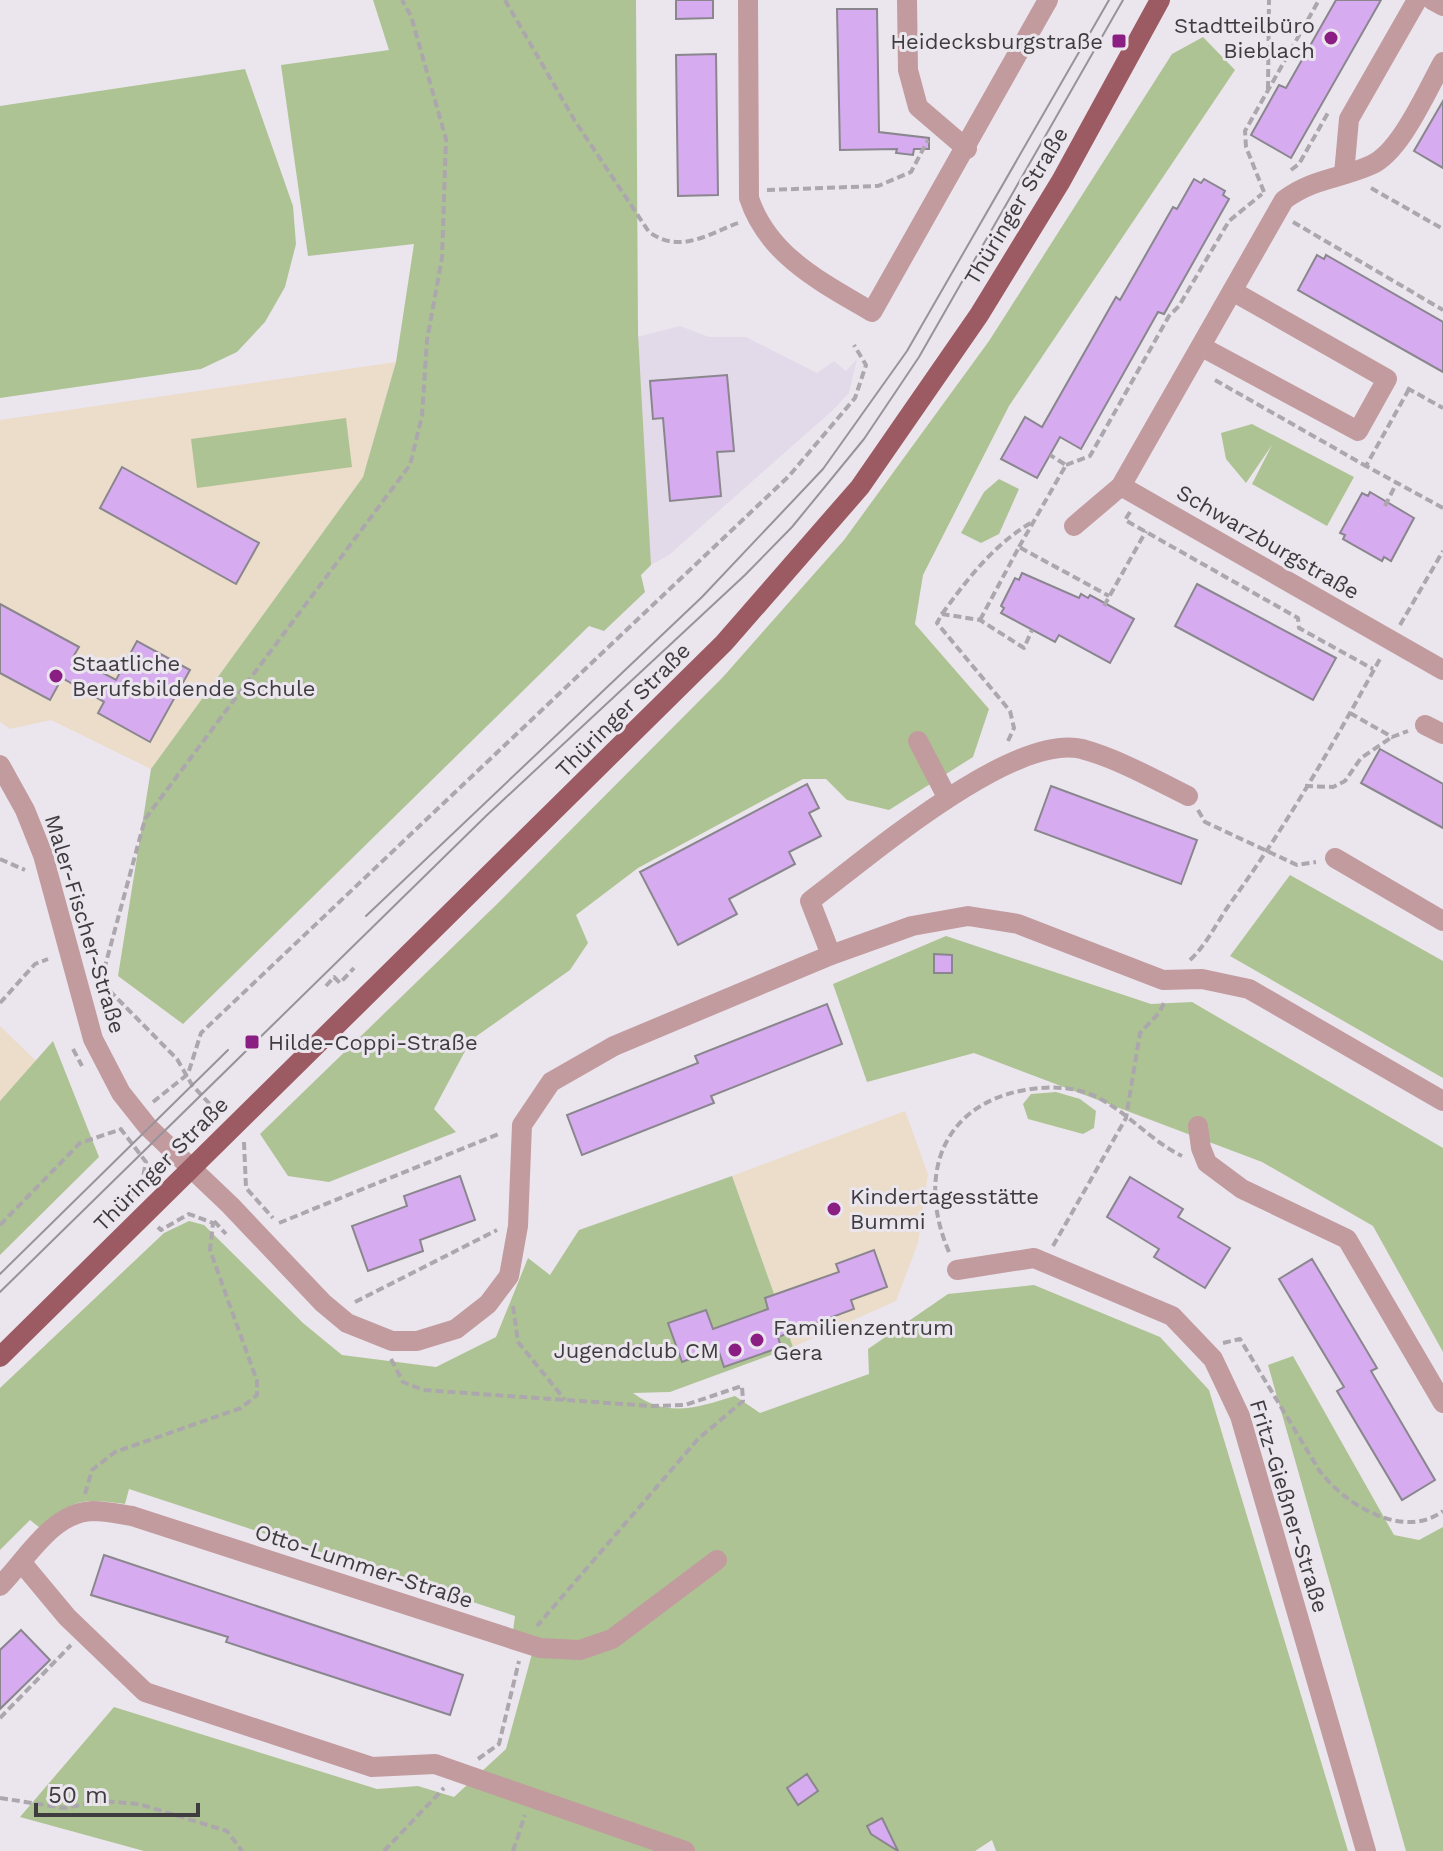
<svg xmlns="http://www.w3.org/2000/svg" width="1443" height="1851" viewBox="0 0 1443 1851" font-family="'Work Sans',sans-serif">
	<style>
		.built { fill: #e3dae9 }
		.education { fill: #ecdcca }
		.green { fill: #aec393 }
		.building { fill: #d7abef; stroke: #8a868d; stroke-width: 2 }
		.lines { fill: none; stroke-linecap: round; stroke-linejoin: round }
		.path { stroke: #aba7ad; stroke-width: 4; stroke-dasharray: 8 4; stroke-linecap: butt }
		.minor { stroke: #c29b9f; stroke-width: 20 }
		.major { stroke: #9c5a62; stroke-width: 20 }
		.tram { stroke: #979399; stroke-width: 2 }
		.poi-dot { fill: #8b1e82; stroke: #ebe6ee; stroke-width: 3 }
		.labels { text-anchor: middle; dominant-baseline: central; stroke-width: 6; stroke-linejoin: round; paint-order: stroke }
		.poi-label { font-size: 22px; fill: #3e3c3f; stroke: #ebe6ee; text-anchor: start }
		.street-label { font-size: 22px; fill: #3e3c3f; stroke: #ebe6ee }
	</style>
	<rect width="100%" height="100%" fill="#ebe6ee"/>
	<path class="built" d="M680 326 709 337H746L817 373 834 361 846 371 857 359 849 393 832 411 669 555 651 565 634 562 605 345Z"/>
	<g class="education">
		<path d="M396 362 363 477 151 769 51 720 10 729 0 722V420Z"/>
		<path d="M0 1026 36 1061 0 1101Z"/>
		<path d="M905 1111 928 1174 918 1243 896 1301 793 1347 732 1176Z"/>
	</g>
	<g class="green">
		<path d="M373 0H636L638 334 651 565 641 575 645 592 604 631 589 626 183 1024 118 976 151 769 363 477 396 362 414 244 308 256 281 65 389 50Z"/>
		<path d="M1203 37 1235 70 1009 406 923 575 915 624 989 709 973 757 889 810 847 800 826 779H803L638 868 576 915 588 943 570 970 471 1040 434 1109 456 1132 329 1182 288 1176 260 1134 496 905 723 677 844 540 989 341 1172 54Z"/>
		<path d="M245 69 293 206 296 244 285 287 265 322 237 352 201 369 0 398V106Z"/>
		<path d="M346 418 352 467 197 488 191 439Z"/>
		<path d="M1252 424 1354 477 1327 526 1252 484 1272 445 1246 483 1226 459 1221 433Z"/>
		<path d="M999 479 1019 489 999 534 981 543 961 533 984 492Z"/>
		<path d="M1290 875 1443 961V1078L1230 956Z"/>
		<path d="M946 936 1151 1004 1192 1002 1443 1148V1352L1373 1226 1262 1162 974 1053 867 1082 833 984Z"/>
		<path d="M53 1041 99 1157 0 1255V1101Z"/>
		<path d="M1056 1092 1080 1099 1096 1111 1094 1128 1083 1134 1028 1119 1023 1104 1031 1094Z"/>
		<path d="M732 1176 793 1347 670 1392 633 1393C668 1419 698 1407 735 1396L760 1413 869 1374 868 1349 948 1294 1034 1285 1160 1337 1209 1390 1348 1851H996L992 1840 975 1851H144L20 1817 114 1707 377 1789 418 1786 454 1797 506 1749 536 1639 513 1631 515 1616 129 1489 125 1504C78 1498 77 1499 40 1528L30 1520 0 1550V1388L164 1233 189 1221 204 1225 303 1323 342 1355 436 1367 496 1337 528 1258 550 1275 579 1230Z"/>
		<path d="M1293 1356 1394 1535 1419 1540 1443 1527V1851H1406L1268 1365Z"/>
	</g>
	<g class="building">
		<path d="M676 0H713V18L676 19Z"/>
		<path d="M1336 0H1381L1291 158 1251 135 1279 85 1286 88Z"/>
		<path d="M837 9H877L879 132 929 138V149H914L913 155 896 153 897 149 840 150Z"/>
		<path d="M716 54 718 195 678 196 676 55Z"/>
		<path d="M1443 101V168L1414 151Z"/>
		<path d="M1194 179 1201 183 1204 179 1225 191 1223 195 1229 199 1164 314 1158 312 1081 449 1060 437 1037 478 1001 459 1025 417 1042 427 1116 297 1120 300 1173 207 1177 209Z"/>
		<path d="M1317 255 1324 259 1326 255 1443 322V372L1298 290Z"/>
		<path d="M727 375 734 451 717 452 721 496 670 501 663 418 653 419 650 381Z"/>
		<path d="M122 467 259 543 236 584 100 508Z"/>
		<path d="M1370 492 1414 518 1391 561 1384 557 1382 561 1343 539 1345 535 1340 533 1362 493 1368 496Z"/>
		<path d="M1022 573 1079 598 1081 594 1088 598 1090 595 1134 619 1110 663 1059 635 1055 642 1001 613 1004 608 1001 606 1015 578 1019 580Z"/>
		<path d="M1197 584 1336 658 1313 700 1175 626Z"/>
		<path d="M0 604 79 647 73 657 116 680 137 641 190 670 150 742 98 713 104 702 62 678 50 700 0 673Z"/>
		<path d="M1380 749 1443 784V828L1361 783Z"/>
		<path d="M807 784 819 808 809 813 821 836 789 852 795 864 729 899 737 914 678 945 640 872Z"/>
		<path d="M1051 786 1197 840 1181 884 1035 830Z"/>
		<path d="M934 954 952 955V973H934Z"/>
		<path d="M827 1004 842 1044 711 1096 714 1103 582 1155 567 1115 698 1063 695 1056Z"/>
		<path d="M460 1176 475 1220 420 1240 423 1251 368 1271 352 1226 407 1206 404 1196Z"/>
		<path d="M1130 1177 1183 1209 1178 1217 1230 1248 1205 1288 1154 1257 1159 1249 1107 1217Z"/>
		<path d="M874 1250 887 1287 851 1300 854 1309 778 1337 781 1347 724 1367 718 1349 682 1362 668 1323 706 1310 713 1329 768 1309 765 1298 839 1272 836 1264Z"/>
		<path d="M1312 1259 1377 1368 1371 1371 1435 1480 1402 1500 1337 1391 1344 1387 1279 1279Z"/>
		<path d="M104 1555 463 1675 450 1715 226 1642 228 1637 91 1595Z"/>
		<path d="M21 1630 50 1660 0 1709V1650Z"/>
		<path d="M807 1774 818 1791 798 1805 787 1788Z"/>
		<path d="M882 1818 898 1851 871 1834 867 1826Z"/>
	</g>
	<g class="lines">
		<g class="path">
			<path d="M505 0 575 121 649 232C680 254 706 235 738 223"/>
			<path d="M1268 89 1269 0"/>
			<path d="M1291 170 1299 164 1329 111"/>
			<path d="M1371 188 1443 229"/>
			<path d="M767 190 878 186 911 172 928 140"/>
			<path d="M1264 192 1246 147 1245 131 1319 0"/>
			<path d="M1293 222 1443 310"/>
			<path d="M1215 380 1366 466"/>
			<path d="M1407 388 1443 408"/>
			<path d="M1409 389 1366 466 1443 508"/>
			<path d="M1066 465 1090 456 1169 316 1179 306 1229 221 1262 194"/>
			<path d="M1385 506 1397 482"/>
			<path d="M1130 512 1125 520 1298 618 1299 628 1373 669"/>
			<path d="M1019 547 1066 465 1050 455"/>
			<path d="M1104 606 1146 531"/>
			<path d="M942 614C968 578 995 543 1034 521"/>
			<path d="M980 620 1019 547 1109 596"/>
			<path d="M1400 625 1443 551"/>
			<path d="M1350 713 1392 737 1408 731"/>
			<path d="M1008 741 1014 728 1010 711 937 623 942 614 980 620 1024 648 1032 630"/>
			<path d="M1305 786 1333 787 1345 781 1361 758 1392 737"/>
			<path d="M1198 810 1205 822 1297 865 1316 862"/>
			<path d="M0 859 25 870"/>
			<path d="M1190 960C1207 944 1216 924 1229 905 1286 827 1335 741 1381 657"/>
			<path d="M101 981 145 819 410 465 422 416 427 340 442 258 446 139 411 16 402 0"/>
			<path d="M101 982 177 1059 192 1085 220 1115"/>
			<path d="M326 986 334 977 340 983 354 968"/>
			<path d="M0 1003 35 964 48 959"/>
			<path d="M73 1049 82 1066"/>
			<path d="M153 1102 188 1074 201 1033 789 476 855 398 866 365 854 345"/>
			<path d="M120 1128 146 1162 142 1182 130 1197 133 1200"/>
			<path d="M244 1142 246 1188 273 1218"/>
			<path d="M214 1221 226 1234"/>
			<path d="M279 1223 501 1133"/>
			<path d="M0 1225 80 1143 122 1129"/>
			<path d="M1053 1246 1126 1118 1140 1033 1159 1013 1165 1001"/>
			<path d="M949 1252C917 1178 940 1105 1025 1090 1049 1086 1074 1086 1097 1097 1127 1112 1151 1141 1182 1156"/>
			<path d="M355 1302 497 1230"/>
			<path d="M513 1306 518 1342 565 1400"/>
			<path d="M1223 1343 1240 1339 1319 1470C1344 1504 1403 1541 1443 1511"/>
			<path d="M391 1359 403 1382 423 1390 651 1406 685 1405 742 1386 743 1401 698 1439 537 1626"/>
			<path d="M85 1494 92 1470 115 1452 241 1408 257 1395V1381L210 1250 213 1223 189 1214 161 1230 158 1227"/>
			<path d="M0 1718 71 1645"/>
			<path d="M478 1759 499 1744 519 1661"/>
			<path d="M0 1798 64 1808 103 1801 139 1804 227 1831 242 1851"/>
			<path d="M384 1851 444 1788"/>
			<path d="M513 1851 525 1815"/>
		</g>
		<g class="minor">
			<path d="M748 0 749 198C768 256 823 283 872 312L1048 0"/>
			<path d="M907 0 908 70 918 107 967 149"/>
			<path d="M1432 0 1443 6"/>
			<path d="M1344 174 1349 119 1417 0"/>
			<path d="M1202 347 1358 431 1387 379 1234 292"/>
			<path d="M1121 486 1443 670"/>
			<path d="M1074 526 1121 486 1284 200C1314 178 1340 179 1371 165 1401 152 1427 90 1443 62"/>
			<path d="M1425 725 1443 734"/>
			<path d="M918 741 947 797"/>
			<path d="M0 765 25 810 43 855 93 1039 121 1093 148 1127 230 1205 323 1303 347 1323 392 1341H417L456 1329 488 1304 509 1276 518 1226 522 1125 551 1082 614 1046 831 955 912 926 968 916 1018 924 1163 980 1202 979 1249 989 1443 1101"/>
			<path d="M1335 858 1443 921"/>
			<path d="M831 955 810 901C865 860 1012 732 1082 749 1118 759 1154 779 1188 796"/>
			<path d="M1198 1126 1201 1148 1207 1163 1242 1189 1347 1239 1443 1403"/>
			<path d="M957 1270 1034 1258 1172 1316 1213 1359 1240 1416 1366 1851"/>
			<path d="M22 1563 67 1617 145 1692 372 1767 435 1764 685 1851"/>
			<path d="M0 1586C27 1559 52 1512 93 1511 106 1511 119 1514 132 1516L540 1648 580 1650 612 1639 717 1560"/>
		</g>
		<path class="major" d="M0 1357 724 643 860 487 979 315 1061 181 1160 0"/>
		<g class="tram">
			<path d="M366 916 702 597 823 469 907 351 1109 0"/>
			<path d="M0 1274 228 1050"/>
			<path d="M0 1292 486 816 745 575 792 527 864 439 919 357 1123 0"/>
		</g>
	</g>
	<g class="poi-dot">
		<circle cx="1331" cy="38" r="8"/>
		<rect x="1111" y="33" width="16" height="16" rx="4"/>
		<circle cx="56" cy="676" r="8"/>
		<rect x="244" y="1034" width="16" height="16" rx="4"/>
		<circle cx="834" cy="1209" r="8"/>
		<circle cx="757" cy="1340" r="8"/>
		<circle cx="735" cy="1350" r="8"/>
	</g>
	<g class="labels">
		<g class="poi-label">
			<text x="1315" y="25" text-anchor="end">Stadtteilbüro<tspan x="1315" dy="25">Bieblach</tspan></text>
			<text x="1103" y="41" text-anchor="end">Heidecksburgstraße</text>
			<text x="72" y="663">Staatliche<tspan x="72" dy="25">Berufsbildende Schule</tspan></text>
			<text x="268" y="1042">Hilde-Coppi-Straße</text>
			<text x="850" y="1196">Kindertagesstätte<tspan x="850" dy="25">Bummi</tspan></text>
			<text x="773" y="1327">Familienzentrum<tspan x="773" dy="25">Gera</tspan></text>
			<text x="719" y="1350" text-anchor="end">Jugendclub CM</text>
		</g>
		<g class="street-label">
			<text transform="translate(1016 206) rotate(-59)">Thüringer Straße</text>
			<text transform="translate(1268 542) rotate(30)">Schwarzburgstraße</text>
			<text transform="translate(623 710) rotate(-45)">Thüringer Straße</text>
			<text transform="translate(85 924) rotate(73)">Maler-Fischer-Straße</text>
			<text transform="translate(161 1164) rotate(-45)">Thüringer Straße</text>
			<text transform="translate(1289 1506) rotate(73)">Fritz-Gießner-Straße</text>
			<text transform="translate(364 1566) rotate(18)">Otto-Lummer-Straße</text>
		</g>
	</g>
	<path d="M36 1803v12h162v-12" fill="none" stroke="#3e3c3f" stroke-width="4"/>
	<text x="48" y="1803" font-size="24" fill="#3e3c3f" stroke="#ebe6ee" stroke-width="6" paint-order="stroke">50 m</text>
</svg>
